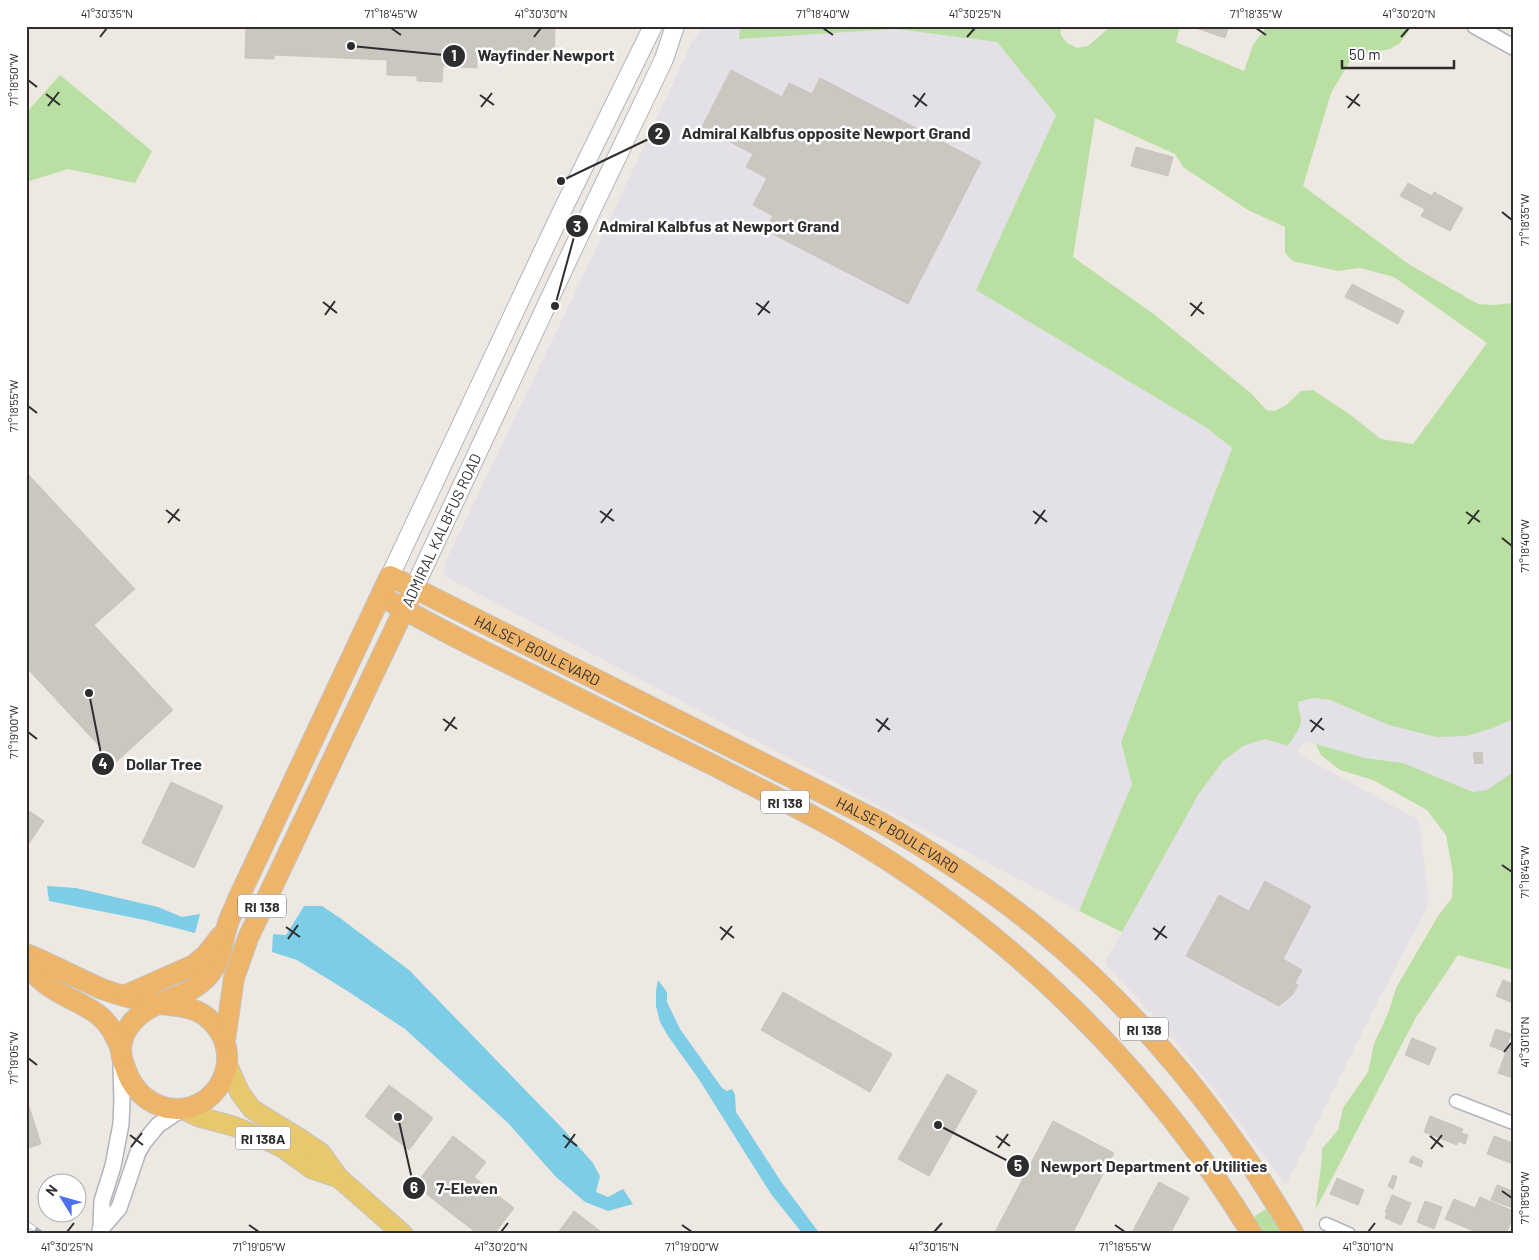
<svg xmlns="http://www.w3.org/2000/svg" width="1539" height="1260" viewBox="0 0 1539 1260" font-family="Barlow,sans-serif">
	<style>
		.industrial { fill: #e3e1e7 }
		.green { fill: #b9e0a2; fill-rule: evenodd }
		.water { fill: #7dcde7 }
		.building { fill: #cac6c0; stroke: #cac4bb }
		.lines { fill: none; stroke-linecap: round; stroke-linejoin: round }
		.minor-casing { stroke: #b2b4bd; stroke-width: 15 }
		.tertiary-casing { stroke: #b2b4bd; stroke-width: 18 }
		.secondary-casing { stroke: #b2b4bd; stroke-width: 20 }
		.primary-casing { stroke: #c4c4c4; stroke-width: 21 }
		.trunk-casing { stroke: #c4c4c4; stroke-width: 22 }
		.minor { stroke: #fff; stroke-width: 12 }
		.tertiary { stroke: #fff; stroke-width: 15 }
		.secondary { stroke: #fff; stroke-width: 18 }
		.primary { stroke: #e8c86c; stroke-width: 19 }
		.trunk { stroke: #eeb46a; stroke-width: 20 }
		.rail-casing { stroke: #a4a7b6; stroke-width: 5.5 }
		.rail { stroke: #fff; stroke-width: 4; stroke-dasharray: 11; stroke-linecap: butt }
		.ticks { fill: none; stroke: #2e2e2e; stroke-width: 2 }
		.labels { text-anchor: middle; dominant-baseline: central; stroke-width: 5; stroke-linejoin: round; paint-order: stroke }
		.shield { fill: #fff; stroke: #6d6d6d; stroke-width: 1 }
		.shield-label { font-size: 14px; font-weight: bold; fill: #2e2e2e }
		.street-label { font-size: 15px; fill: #2e2e2e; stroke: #fff }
		.leader { fill: none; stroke: #2e2e2e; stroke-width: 2 }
		.callout-dot { fill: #2e2e2e; stroke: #fff; stroke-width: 2 }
		.mark-label { font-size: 15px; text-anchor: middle; font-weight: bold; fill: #fff }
		.callout-label { font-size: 16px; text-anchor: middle; font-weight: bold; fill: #2e2e2e; stroke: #fff; stroke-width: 5; stroke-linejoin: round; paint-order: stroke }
		.neatline { fill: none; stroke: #2e2e2e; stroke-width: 2 }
		.ticks-label { font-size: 12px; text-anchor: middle; fill: #2e2e2e }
	</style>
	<rect width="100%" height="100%" fill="#eee8e2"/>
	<g class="industrial">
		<path d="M706 26H740V39L896 29 997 42 1056 115 976 290 1207 428 1232 448 1121 742 1132 784 1079 911 450 579 446 576 443 571 445 563 598 245 692 42 700 31Z"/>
		<path d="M1313 698 1330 700 1389 725 1493 728 1513 719V772L1487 790 1473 792 1403 763 1365 758 1308 742 1299 747 1298 754 1419 820 1429 904 1379 999 1286 1185 1219 1096 1157 1019 1105 963 1198 794 1223 761 1243 746 1265 739 1301 718 1298 711V702Z"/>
	</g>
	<g class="green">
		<path d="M740 26H1060L1061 35 1067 43 1077 48 1088 46 1111 26H1180L1176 42 1244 71 1253 45 1267 26H1410L1407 34 1399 44 1390 49 1366 54 1350 61 1331 93 1303 186 1410 265 1464 296 1478 304 1495 305 1513 303V719L1493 728 1466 736 1436 737 1389 725 1330 700 1313 698 1298 702C1298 710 1300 712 1301 719 1302 728 1292 738 1288 746L1265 739 1243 746 1223 761 1198 795 1122 932 1079 911 1132 784 1121 742 1232 448 1207 428 976 290 1056 115 997 42 896 29 739 39ZM1095 118 1175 154 1183 167 1248 210 1285 227V253L1293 261 1338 271 1360 268 1394 277 1487 343 1413 444 1381 439 1348 413 1313 390 1301 391 1286 405 1275 411 1266 410 1252 394 1155 315 1073 257Z"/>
		<path d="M60 75 152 151 135 183 68 169 26 182V113Z"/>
		<path d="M1316 744 1365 758 1403 763 1473 792 1487 790 1513 772V970L1458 955 1415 1019 1316 1209C1317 1189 1322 1170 1322 1149L1338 1130 1343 1108 1368 1072 1374 1044 1389 1011 1396 988 1438 916 1452 898 1453 874 1446 835 1427 810 1373 780 1340 770 1321 755Z"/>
		<path d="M1266 1209 1268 1210 1283 1234H1263L1255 1218V1216Z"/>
	</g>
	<g class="water">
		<path d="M47 886 76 888 158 907 182 917 200 914 195 933 145 920 49 901Z"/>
		<path d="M304 906H322L340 918 409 970 563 1129 593 1163 600 1176 596 1192 608 1197 623 1189 633 1204 608 1211 585 1202 556 1177 507 1122 405 1029 349 992 297 960 272 952 273 934 286 935Z"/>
		<path d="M658 980 667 992V1002L680 1029 722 1088 727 1091 732 1089 735 1095 736 1112 782 1183 820 1234H803L771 1194 698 1078 668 1036 660 1022 656 1006V991Z"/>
	</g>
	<g class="building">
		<path d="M246 26H555L554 60 477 57V68L443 66 442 82 417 81V76L387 75V60L274 55V59L245 58Z"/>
		<path d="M1190 26H1229L1225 38Z"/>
		<path d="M731 70 782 97 789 83 812 94 820 78 981 162 908 304 765 230 773 216 753 205 767 178 746 167 753 154 702 127Z"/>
		<path d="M1136 147 1173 157 1168 176 1131 166Z"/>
		<path d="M1408 183 1432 196 1434 192 1463 208 1450 231 1421 216 1425 209 1400 196Z"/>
		<path d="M1352 284 1404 311 1398 324 1345 297Z"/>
		<path d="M26 472 135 589 94 625 173 710 115 763 26 667Z"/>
		<path d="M1482 752 1483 763 1475 764 1473 753Z"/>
		<path d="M171 782 223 806 194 868 142 843Z"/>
		<path d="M26 809 44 821 26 848Z"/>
		<path d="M1265 881 1311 906 1283 959 1302 970 1295 983 1298 985 1293 994 1279 1006 1186 956 1219 895 1249 911Z"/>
		<path d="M1503 980 1513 984V1003L1496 996Z"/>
		<path d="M783 992 892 1054 870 1092 761 1030Z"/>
		<path d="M1496 1029 1511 1034 1508 1043 1513 1044V1078L1498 1073 1506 1052 1490 1046Z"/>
		<path d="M1412 1038 1436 1048 1429 1065 1405 1055Z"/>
		<path d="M947 1074 977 1091 929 1176 898 1159Z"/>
		<path d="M389 1085 433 1118 409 1150 365 1116Z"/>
		<path d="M26 1103H28L41 1144 26 1149Z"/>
		<path d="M1430 1116 1463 1129 1461 1133 1468 1135 1465 1144 1458 1141 1457 1145 1424 1132Z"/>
		<path d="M1053 1121 1114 1153 1072 1234H994Z"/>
		<path d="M453 1136 486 1162 448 1211 415 1185Z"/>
		<path d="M1494 1136 1513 1143V1164L1487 1154Z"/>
		<path d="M1412 1156 1423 1161 1421 1167 1409 1162Z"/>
		<path d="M1393 1175 1397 1177 1393 1189 1388 1186Z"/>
		<path d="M474 1177 514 1208 494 1234H478L448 1211Z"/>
		<path d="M1337 1178 1364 1190 1358 1205 1330 1194Z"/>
		<path d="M1159 1182 1189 1198 1170 1234H1131Z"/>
		<path d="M1497 1185 1513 1191V1208L1491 1200Z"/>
		<path d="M1392 1195 1411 1203 1401 1225 1385 1218 1387 1213 1385 1212Z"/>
		<path d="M1480 1197 1513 1211V1217L1506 1234H1481L1445 1219 1454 1199 1475 1208Z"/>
		<path d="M1425 1201 1442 1207 1434 1229 1417 1222Z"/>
		<path d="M574 1211 604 1234H557Z"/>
	</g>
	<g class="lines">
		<defs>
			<g id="minor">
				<path d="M1456 1101 1513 1123"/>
				<path d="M1326 1224 1349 1234"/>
			</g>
			<g id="tertiary">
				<path d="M1475 26 1513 47"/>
				<path d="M101 1227 102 1201 113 1166 121 1124 122 1100 121 1066"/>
				<path d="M100 1230 119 1208 138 1152 144 1142 158 1125 182 1109"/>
			</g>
			<g id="secondary">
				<path d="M390 576 562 211 653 26"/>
				<path d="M414 588 571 253 664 59 675 26"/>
			</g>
			<g id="primary">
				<path d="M228 1066 240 1093 252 1109 302 1140 321 1153 339 1178 403 1234"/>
				<path d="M182 1109 199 1117 233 1126 256 1135 283 1148 312 1169 339 1178"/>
			</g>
			<g id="trunk">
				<path d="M381 596C430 625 481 650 532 675 593 706 654 736 715 766 759 789 804 810 847 835 1012 932 1152 1070 1252 1234"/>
				<path id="s1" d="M26 954C52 964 76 978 102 989 121 996 141 1001 161 1004 178 1006 197 1007 210 1020 248 1055 218 1117 167 1108 150 1104 135 1092 128 1075 125 1068 121 1058 121 1050 121 1027 141 1011 160 1003 178 996 195 991 209 975 224 957 221 943 228 923 231 915 235 907 238 899L390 576 880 822C936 854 990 889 1040 930 1142 1014 1228 1120 1294 1234"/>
				<path d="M26 965C33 972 39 979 46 984 80 1009 105 1004 121 1050"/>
				<path d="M124 996 194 965 206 955 220 937"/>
				<path d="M225 1040 234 978 248 938 409 599"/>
			</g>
		</defs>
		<use href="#minor" class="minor-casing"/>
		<use href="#tertiary" class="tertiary-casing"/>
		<use href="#secondary" class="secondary-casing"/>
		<use href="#primary" class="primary-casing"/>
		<use href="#trunk" class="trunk-casing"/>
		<use href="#minor" class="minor"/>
		<use href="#tertiary" class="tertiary"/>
		<use href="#secondary" class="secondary"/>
		<use href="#primary" class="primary"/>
		<use href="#trunk" class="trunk"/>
		<defs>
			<path id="rail" d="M26 1223 42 1234"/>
		</defs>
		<use href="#rail" class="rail-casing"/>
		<use href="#rail" class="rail"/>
	</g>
	<path class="ticks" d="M391 28 401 35M823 28 833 35M1256 28 1266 35M100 37 107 28M534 37 541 28M967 37 975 28M1401 37 1409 28M28 80 37 87M46 94 60 105M480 95 494 105M913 95 927 106M1346 96 1360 106M48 106 59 92M481 107 492 93M915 107 925 93M1348 108 1359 94M1502 212 1512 220M323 302 337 313M756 303 770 313M1190 303 1204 314M325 315 335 301M758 315 769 301M1191 316 1202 302M28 406 37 413M166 510 180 521M600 511 614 521M1033 511 1047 522M1466 512 1480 522M168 523 179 509M601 523 612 509M1035 524 1045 510M1468 524 1479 510M1502 538 1512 546M443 719 457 729M876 719 890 730M1310 720 1324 730M445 731 455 717M28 732 37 739M878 732 888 718M1311 732 1322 718M1502 865 1512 872M286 927 300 937M720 927 734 938M1153 928 1167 938M288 939 298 925M721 940 732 926M1155 940 1165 926M1504 1052 1512 1042M28 1058 37 1065M130 1135 143 1145M563 1135 577 1146M996 1136 1010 1146M1430 1136 1443 1147M131 1147 142 1133M565 1148 575 1134M998 1148 1008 1134M1431 1149 1442 1135M1502 1191 1512 1198M249 1225 259 1232M682 1225 692 1232M1115 1225 1125 1232M67 1232 74 1223M501 1232 508 1223M934 1232 942 1223M1368 1232 1375 1223"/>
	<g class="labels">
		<g class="shield">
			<rect x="761" y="790.5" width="48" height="23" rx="4"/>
			<rect x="238" y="894.5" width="48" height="23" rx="4"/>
			<rect x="1120" y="1017.5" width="48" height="23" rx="4"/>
			<rect x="235.5" y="1126.5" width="55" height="23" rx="4"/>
		</g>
		<g class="shield-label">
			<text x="785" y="802">RI 138</text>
			<text x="262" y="906">RI 138</text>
			<text x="1144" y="1029">RI 138</text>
			<text x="263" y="1138">RI 138A</text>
		</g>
		<g class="street-label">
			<text transform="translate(441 530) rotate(-65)">ADMIRAL KALBFUS ROAD</text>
			<text stroke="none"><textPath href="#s1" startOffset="1134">HALSEY BOULEVARD</textPath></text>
			<text stroke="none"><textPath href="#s1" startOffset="1539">HALSEY BOULEVARD</textPath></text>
		</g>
	</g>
	<path class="leader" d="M351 46L454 56M561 181L659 134M555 306L577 226M89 693L103 764M938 1125L1018 1166M398 1117L414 1188"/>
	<g class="callout-dot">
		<circle cx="351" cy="46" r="5"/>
		<circle cx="561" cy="181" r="5"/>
		<circle cx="555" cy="306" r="5"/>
		<circle cx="89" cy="693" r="5"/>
		<circle cx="938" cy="1125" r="5"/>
		<circle cx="398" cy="1117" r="5"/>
		<circle cx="454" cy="56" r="12"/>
		<circle cx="659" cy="134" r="12"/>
		<circle cx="577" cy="226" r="12"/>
		<circle cx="103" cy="764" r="12"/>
		<circle cx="1018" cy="1166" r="12"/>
		<circle cx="414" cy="1188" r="12"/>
	</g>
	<g class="mark-label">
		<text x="454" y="61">1</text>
		<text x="659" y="139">2</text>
		<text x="577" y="232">3</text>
		<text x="103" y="769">4</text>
		<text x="1018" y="1171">5</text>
		<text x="414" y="1193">6</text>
	</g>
	<g class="callout-label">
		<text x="546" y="61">Wayfinder Newport</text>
		<text x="826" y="139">Admiral Kalbfus opposite Newport Grand</text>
		<text x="719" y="232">Admiral Kalbfus at Newport Grand</text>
		<text x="164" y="770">Dollar Tree</text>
		<text x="1154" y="1172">Newport Department of Utilities</text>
		<text x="467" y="1194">7-Eleven</text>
	</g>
	<rect width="1539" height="1260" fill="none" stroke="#ffffff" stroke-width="55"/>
	<g transform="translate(62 1198) rotate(307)"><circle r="24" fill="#ffffff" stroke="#ababab"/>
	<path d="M0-4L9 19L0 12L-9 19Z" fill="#4e70ee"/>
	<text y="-8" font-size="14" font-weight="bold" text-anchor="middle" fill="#2e2e2e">N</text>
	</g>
	<path d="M1342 60v8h112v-8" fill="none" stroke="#2e2e2e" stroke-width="2.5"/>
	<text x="1349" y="60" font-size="15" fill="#2e2e2e" stroke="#ffffff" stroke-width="4" paint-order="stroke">50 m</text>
	<rect x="28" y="28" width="1484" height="1204" class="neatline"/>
	<g class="ticks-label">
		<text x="107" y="18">41°30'35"N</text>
		<text x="391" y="18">71°18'45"W</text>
		<text x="541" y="18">41°30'30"N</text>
		<text x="823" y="18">71°18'40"W</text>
		<text x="975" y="18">41°30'25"N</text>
		<text x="1256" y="18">71°18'35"W</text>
		<text x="1409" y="18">41°30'20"N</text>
		<text transform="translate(14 80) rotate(-90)" y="4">71°18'50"W</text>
		<text transform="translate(1525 220) rotate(-90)" y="4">71°18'35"W</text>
		<text transform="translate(14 406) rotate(-90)" y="4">71°18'55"W</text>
		<text transform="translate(1525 546) rotate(-90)" y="4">71°18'40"W</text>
		<text transform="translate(14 732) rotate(-90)" y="4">71°19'00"W</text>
		<text transform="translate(1525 872) rotate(-90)" y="4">71°18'45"W</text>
		<text transform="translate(1525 1042) rotate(-90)" y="4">41°30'10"N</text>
		<text transform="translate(14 1058) rotate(-90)" y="4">71°19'05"W</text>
		<text transform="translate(1525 1198) rotate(-90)" y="4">71°18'50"W</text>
		<text x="67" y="1251">41°30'25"N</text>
		<text x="259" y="1251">71°19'05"W</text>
		<text x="501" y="1251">41°30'20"N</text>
		<text x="692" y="1251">71°19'00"W</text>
		<text x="934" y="1251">41°30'15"N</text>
		<text x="1125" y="1251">71°18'55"W</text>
		<text x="1368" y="1251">41°30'10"N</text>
	</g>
</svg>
